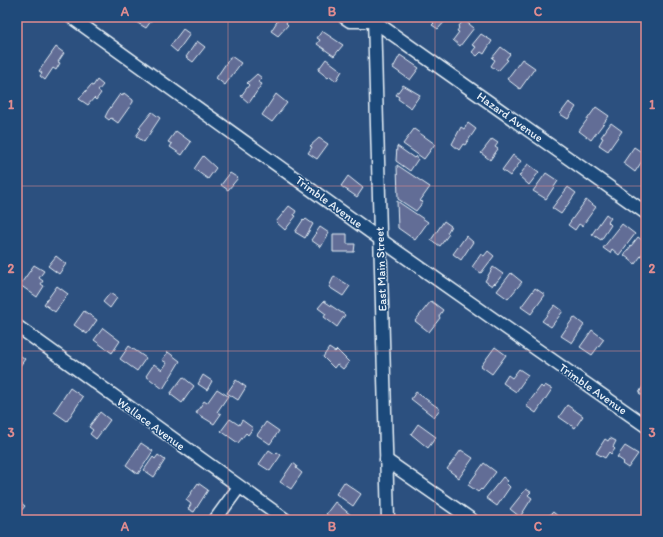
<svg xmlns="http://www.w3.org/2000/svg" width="663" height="537" viewBox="0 0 663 537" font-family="Itim,sans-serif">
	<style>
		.building { fill: #626d96; stroke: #e8f1f8 }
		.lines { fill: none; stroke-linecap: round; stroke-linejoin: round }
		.minor-casing { stroke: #e8f1f8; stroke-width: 15 }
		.minor { stroke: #1f4a7a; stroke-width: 12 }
		.grid { fill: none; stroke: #df8c90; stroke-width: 1; stroke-opacity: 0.55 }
		.labels { text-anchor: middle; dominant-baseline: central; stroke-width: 3; stroke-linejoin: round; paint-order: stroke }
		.street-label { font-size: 12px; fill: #e8f1f8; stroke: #1f4a7a }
		.neatline { fill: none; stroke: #df8c90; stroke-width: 1.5 }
		.grid-label { font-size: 13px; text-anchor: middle; font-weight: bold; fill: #df8c90 }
	</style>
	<rect width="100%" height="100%" fill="#2c507f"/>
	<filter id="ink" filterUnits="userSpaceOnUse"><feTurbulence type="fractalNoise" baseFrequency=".025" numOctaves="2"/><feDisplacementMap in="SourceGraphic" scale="8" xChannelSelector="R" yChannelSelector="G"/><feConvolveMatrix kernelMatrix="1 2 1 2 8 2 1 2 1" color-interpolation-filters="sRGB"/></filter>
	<g filter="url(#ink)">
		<g class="building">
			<path d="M140 17H154L146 28 136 22Z"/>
			<path d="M280 17H290L286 23 288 25 278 36 271 31Z"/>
			<path d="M433 17H447L448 18 438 29 432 25 434 23 431 20Z"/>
			<path d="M464 20 474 28 460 46 453 40 459 32 457 31 459 28 458 27Z"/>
			<path d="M183 29 190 34 177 52 170 46Z"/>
			<path d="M322 31 343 45 334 56 317 44 320 40 317 38Z"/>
			<path d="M481 34 492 41 484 54 481 52 477 56 472 52 476 47 472 45Z"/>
			<path d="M197 41 205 47 193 62 186 57Z"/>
			<path d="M56 47 64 53 58 62 60 63 56 70 53 68 45 80 40 76 42 73 39 71Z"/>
			<path d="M501 47 510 54 506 59 508 60 498 71 491 66 495 60 492 58Z"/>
			<path d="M400 55 419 68 410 80 393 68Z"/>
			<path d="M231 56 241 63 225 85 216 78Z"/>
			<path d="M326 59 342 71 336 81 330 76 328 78 318 70Z"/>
			<path d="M522 59 535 68 520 89 507 79Z"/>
			<path d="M257 74 262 78 258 82 262 84 249 103 241 96 249 85 247 83Z"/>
			<path d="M97 80 103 85 98 91 101 93 96 100 94 98 88 105 79 99 91 85 93 86Z"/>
			<path d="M403 85 420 95 411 108 398 99 399 97 396 95Z"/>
			<path d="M124 93 133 100V102L118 123 111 118 109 120 105 117 108 111 120 94 122 96Z"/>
			<path d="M276 94 287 103 272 122 262 115Z"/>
			<path d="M569 102 576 107 568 119 560 114Z"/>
			<path d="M596 107 609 116 591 140 579 131Z"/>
			<path d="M152 112 160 118 144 142 136 136 141 129 139 128Z"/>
			<path d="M468 123 476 129 465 145 463 144 459 150 452 144 461 127 464 129Z"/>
			<path d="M611 123 622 131 608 151 599 145 603 138 601 137Z"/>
			<path d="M414 129 435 144 424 159 403 144Z"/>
			<path d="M176 131 191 142 182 155 170 147 172 144 168 142Z"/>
			<path d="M319 138 328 144 317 159 308 153 312 147 310 146Z"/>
			<path d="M492 139 498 143 495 147 498 149 490 160 481 153Z"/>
			<path d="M397 146 414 158 416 156 418 159 410 171 396 161Z"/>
			<path d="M634 147 646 155 635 172 623 163Z"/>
			<path d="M513 155 521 161 510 176 502 170Z"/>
			<path d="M203 156 216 168 208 179 194 169Z"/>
			<path d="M528 164 539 172 529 185 519 176Z"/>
			<path d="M397 165 430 187 420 201 423 202 416 211 398 199Z"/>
			<path d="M230 173 238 178 228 190 221 185Z"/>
			<path d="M546 173 558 181 546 199 533 191Z"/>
			<path d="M348 176 363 188 357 197 341 186Z"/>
			<path d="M568 187 576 193 561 214 552 208Z"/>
			<path d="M586 200 596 207 582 226 579 224 575 230 568 225Z"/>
			<path d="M397 201 428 222 415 240 398 228Z"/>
			<path d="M289 206 296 211 294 215 296 216 285 230 276 222Z"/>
			<path d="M606 214 611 218 608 222 611 225 601 240 592 234Z"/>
			<path d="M306 219 313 224 305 238 295 232 303 220 304 221Z"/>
			<path d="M444 221 451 226 447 233 449 234 440 246 431 240Z"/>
			<path d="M622 224 635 234 619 255 612 249 610 253 603 248Z"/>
			<path d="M320 227 329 233 321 247 311 240Z"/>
			<path d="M333 234H347V244H355L354 252H333Z"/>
			<path d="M466 236 473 242 461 260 453 254Z"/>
			<path d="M638 237 646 243V249L635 264 624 255Z"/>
			<path d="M488 251 494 256 481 273 472 267 481 254 484 256Z"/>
			<path d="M56 256 66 264 59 274 48 266Z"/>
			<path d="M34 265 44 271 39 278 43 281 41 284 44 286 37 297 20 285Z"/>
			<path d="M493 267 503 274 495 284 494 283 492 286 485 281Z"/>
			<path d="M511 273 522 282 508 299 497 291Z"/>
			<path d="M334 276 350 286 343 296 329 287Z"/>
			<path d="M57 286 68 294 55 312 44 304Z"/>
			<path d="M535 288 545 295 531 314 521 307Z"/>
			<path d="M110 293 117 298 110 308 103 302Z"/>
			<path d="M324 301 345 315 337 327 324 317 326 314 318 308Z"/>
			<path d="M431 301 443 310 439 316 440 318 429 332 415 321Z"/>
			<path d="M555 305 563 311 551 327 542 321Z"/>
			<path d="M84 311 97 320 87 334 74 325Z"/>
			<path d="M574 317 584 325 572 343 561 336Z"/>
			<path d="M103 328 120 341 112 353 94 340Z"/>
			<path d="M592 330 604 339 592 355 580 347Z"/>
			<path d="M129 346 146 358 137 371 120 359Z"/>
			<path d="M495 347 506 355 492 374 481 366Z"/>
			<path d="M329 348 335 352 337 350 349 362 343 369 337 364 334 368 323 357Z"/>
			<path d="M168 352 180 361 163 389 146 376 154 364 162 370 167 363 162 360Z"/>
			<path d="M17 353 25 359 17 370Z"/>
			<path d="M519 369 528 375 516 392 503 383 508 375 512 378Z"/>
			<path d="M203 375 212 381 207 390 198 384Z"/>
			<path d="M183 377 194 386 182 403 170 394Z"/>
			<path d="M236 380 246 387 238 400 227 393Z"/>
			<path d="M646 381V398L639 393Z"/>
			<path d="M545 385 552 389 536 413 526 406 541 386 543 388Z"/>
			<path d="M70 388 83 397 67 421 54 412Z"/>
			<path d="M217 389 228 396 217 412 221 414 214 424 196 413 204 401 207 403Z"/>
			<path d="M416 392 440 409 434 417 411 399Z"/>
			<path d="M567 405 583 416 575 428 559 417Z"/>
			<path d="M100 412 110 420 96 439 90 434 93 430 89 427Z"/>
			<path d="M230 419 239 425 242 420 253 428 248 435 246 433 238 443 221 431Z"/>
			<path d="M266 422 279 431 270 444 257 435Z"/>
			<path d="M418 424 436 437 428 448 411 434Z"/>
			<path d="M610 438 616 441 613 447 615 449 611 454 609 452 605 458 596 453 605 439 608 441Z"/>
			<path d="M141 443 153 451 138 474 126 465Z"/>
			<path d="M625 446 638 454 628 468 622 464 624 462 617 457Z"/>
			<path d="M269 450 275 454 277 452 281 455 270 471 259 464Z"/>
			<path d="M461 450 473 458 459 478 447 469Z"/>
			<path d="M158 455 165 460 154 477 144 470 153 457 155 459Z"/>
			<path d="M293 463 297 466 296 468 302 473 291 489 280 482Z"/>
			<path d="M484 463 496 472 482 490 481 489 478 492 468 485Z"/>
			<path d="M503 477 508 481 506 483 510 487 497 506 486 498Z"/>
			<path d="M344 482 361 494 353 506 336 494Z"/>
			<path d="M198 483 208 490 194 512 188 509 191 504 186 500Z"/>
			<path d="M526 489 531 492 528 495 532 498 520 517 510 509Z"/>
			<path d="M17 500 25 506 17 516Z"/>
			<path d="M335 502 357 520H334L326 514Z"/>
			<path d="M553 512 560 518 559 520H544Z"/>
		</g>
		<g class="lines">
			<defs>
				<g id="minor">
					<path d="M71 17 398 252 646 426"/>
					<path d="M344 17 350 21H374L646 213"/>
					<path d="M374 17 388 520"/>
					<path d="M17 326 286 520"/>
					<path d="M386 460 472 520"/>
					<path d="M215 520 239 487"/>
				</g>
			</defs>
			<use href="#minor" class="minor-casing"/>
			<use href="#minor" class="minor"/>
		</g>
	</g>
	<path class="grid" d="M228 17V520M435 17V520M17 186H646M17 351H646"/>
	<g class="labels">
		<g class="street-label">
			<text transform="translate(510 117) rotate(35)">Hazard Avenue</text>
			<text transform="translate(329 202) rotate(36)">Trimble Avenue</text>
			<text transform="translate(381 269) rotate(-92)">East Main Street</text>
			<text transform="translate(593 389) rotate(35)">Trimble Avenue</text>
			<text transform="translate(151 424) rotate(36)">Wallace Avenue</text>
		</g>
	</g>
	<rect width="663" height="537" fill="none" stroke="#1f4a7a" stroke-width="44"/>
	<rect x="22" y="22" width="619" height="493" class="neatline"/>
	<g class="grid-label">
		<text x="125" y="16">A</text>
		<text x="332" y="16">B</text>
		<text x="538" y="16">C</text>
		<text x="11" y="109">1</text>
		<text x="652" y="109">1</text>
		<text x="11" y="273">2</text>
		<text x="652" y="273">2</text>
		<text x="11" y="437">3</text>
		<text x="652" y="437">3</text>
		<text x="125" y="531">A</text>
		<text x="332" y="531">B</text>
		<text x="538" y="531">C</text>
	</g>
</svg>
